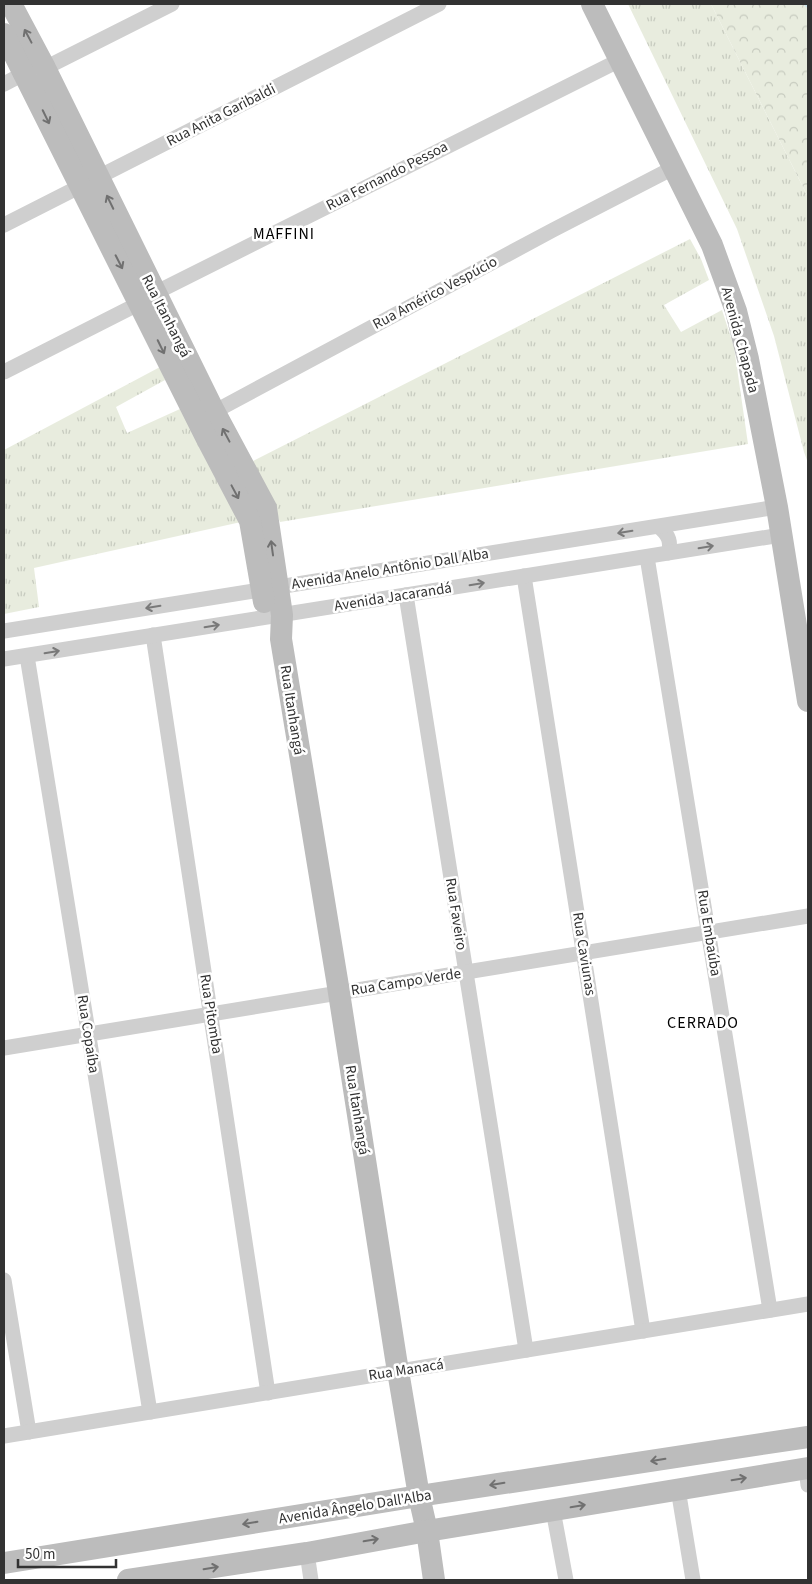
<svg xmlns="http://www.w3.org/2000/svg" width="812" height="1584" viewBox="0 0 812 1584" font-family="'Source Sans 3',sans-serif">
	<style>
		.grass { fill: url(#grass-tufts) }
		.forest { fill: url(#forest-crowns) }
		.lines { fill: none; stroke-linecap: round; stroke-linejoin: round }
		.stream { stroke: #cae5ed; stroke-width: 4 }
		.street { stroke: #cfcfcf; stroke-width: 15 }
		.secondary { stroke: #bcbcbc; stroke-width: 22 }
		.oneway { stroke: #707070 }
		.oneway2 { stroke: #797979 }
		.labels { text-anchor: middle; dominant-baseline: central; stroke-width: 5; stroke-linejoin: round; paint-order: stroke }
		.street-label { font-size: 15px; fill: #323232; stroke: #fff }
		.neighbourhood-label { font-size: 16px; letter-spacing: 1px; fill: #000; stroke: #fff }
	</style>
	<defs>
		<pattern id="grass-tufts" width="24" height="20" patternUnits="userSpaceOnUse" patternTransform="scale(1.25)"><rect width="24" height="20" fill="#e8ecde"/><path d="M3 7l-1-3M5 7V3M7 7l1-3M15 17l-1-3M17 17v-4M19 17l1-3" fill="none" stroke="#c7cbbf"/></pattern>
		<pattern id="forest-crowns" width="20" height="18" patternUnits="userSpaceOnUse" patternTransform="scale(1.25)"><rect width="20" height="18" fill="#e8ecde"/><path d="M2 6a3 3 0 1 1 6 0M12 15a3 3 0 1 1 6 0" fill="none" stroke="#c7cbbf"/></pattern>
	</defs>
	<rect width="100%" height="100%" fill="#fff"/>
	<g class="grass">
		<path d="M628 4H711L808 197V463L804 452 774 336 737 229Z"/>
		<path d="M690 239 701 259 709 280 664 305 681 332 722 310 734 347 748 444 280 522 253 461Z"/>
		<path d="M160 367 165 380 116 407 127 433 180 409 241 522 34 568 39 607 4 614V450Z"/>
	</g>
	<path class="forest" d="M711 4H808V197Z"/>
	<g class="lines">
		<path class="stream" d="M806 4 808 6"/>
		<g class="street">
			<path d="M45 68 172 4"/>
			<path d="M4 84 25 73"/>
			<path d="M4 225 439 4"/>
			<path d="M155 293 620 60"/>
			<path d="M4 372 140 303"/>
			<path d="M208 415 553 230 673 168"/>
			<path d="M659 527C668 534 672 542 668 553"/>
			<path d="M647 557 770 1310"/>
			<path d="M524 576 643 1331"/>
			<path d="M406 595 526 1350"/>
			<path d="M4 631 777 507"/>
			<path d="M153 635 268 1393"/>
			<path d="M27 656 150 1412"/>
			<path d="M4 659 781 535"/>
			<path d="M4 1048 808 916"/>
			<path d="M4 1280 29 1432"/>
			<path d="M4 1436 808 1304"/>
			<path d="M806 1468 808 1485"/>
			<path d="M678 1489 693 1580"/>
			<path d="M553 1510 566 1580"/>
			<path d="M307 1553 311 1580"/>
		</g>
		<g class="secondary">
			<path d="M11 4 45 68 214 411 266 508 282 615 281 639 337 980 396 1359 419 1496 427 1531 434 1580"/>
			<path d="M592 4 712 245 736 311 748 359 777 507 808 701"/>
			<path d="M4 34 206 437 250 521 264 602"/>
			<path d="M4 1563 419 1496 808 1437"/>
			<path d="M128 1580 307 1553 427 1531 808 1468"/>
		</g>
	</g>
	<defs><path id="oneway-shaft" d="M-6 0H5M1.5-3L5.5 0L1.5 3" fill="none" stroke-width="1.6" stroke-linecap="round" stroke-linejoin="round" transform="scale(1.25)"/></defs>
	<g class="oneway">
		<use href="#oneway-shaft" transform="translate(28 36) rotate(-118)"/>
		<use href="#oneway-shaft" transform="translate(46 117) rotate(64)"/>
		<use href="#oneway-shaft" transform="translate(110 202) rotate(-116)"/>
		<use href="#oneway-shaft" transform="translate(119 262) rotate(63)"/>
		<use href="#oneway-shaft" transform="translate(161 347) rotate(64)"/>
		<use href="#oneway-shaft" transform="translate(226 435) rotate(-118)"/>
		<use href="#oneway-shaft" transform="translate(235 492) rotate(62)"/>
		<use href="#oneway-shaft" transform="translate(272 548) rotate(-98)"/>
		<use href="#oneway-shaft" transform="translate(658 1460) rotate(171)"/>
		<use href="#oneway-shaft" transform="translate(739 1479) rotate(-9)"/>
		<use href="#oneway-shaft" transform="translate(497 1484) rotate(171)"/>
		<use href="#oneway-shaft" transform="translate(578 1506) rotate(-10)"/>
		<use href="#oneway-shaft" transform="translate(250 1523) rotate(171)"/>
		<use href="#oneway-shaft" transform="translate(371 1540) rotate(-10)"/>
		<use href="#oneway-shaft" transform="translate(211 1568) rotate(-9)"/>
	</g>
	<g class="oneway2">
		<use href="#oneway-shaft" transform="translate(625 532) rotate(171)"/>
		<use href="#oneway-shaft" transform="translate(706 547) rotate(-9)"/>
		<use href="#oneway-shaft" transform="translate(477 584) rotate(-9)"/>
		<use href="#oneway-shaft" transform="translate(153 607) rotate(171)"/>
		<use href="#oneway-shaft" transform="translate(212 626) rotate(-9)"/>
		<use href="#oneway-shaft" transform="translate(52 652) rotate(-9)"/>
	</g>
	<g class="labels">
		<g class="street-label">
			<text transform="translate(221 115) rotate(-27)">Rua Anita Garibaldi</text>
			<text transform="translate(387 176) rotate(-27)">Rua Fernando Pessoa</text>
			<text transform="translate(435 293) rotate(-28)">Rua Américo Vespúcio</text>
			<text transform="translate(166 316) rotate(63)">Rua Itanhangá</text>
			<text transform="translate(740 340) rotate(75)">Avenida Chapada</text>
			<text transform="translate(390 569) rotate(-9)">Avenida Anelo Antônio Dall Alba</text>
			<text transform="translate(393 597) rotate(-9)">Avenida Jacarandá</text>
			<text transform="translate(292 710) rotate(81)">Rua Itanhangá</text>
			<text transform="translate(456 914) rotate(81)">Rua Faveiro</text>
			<text transform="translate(709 933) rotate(81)">Rua Embaúba</text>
			<text transform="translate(584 954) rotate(81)">Rua Caviunas</text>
			<text transform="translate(406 982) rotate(-9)">Rua Campo Verde</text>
			<text transform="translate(211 1014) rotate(81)">Rua Pitomba</text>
			<text transform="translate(88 1034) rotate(81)">Rua Copaíba</text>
			<text transform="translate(357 1110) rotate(81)">Rua Itanhangá</text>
			<text transform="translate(406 1370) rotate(-9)">Rua Manacá</text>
			<text transform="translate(355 1507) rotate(-9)">Avenida Ângelo Dall'Alba</text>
		</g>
		<g class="neighbourhood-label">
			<text x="284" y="234">MAFFINI</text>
			<text x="703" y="1023">CERRADO</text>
		</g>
	</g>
	<rect width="812" height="1584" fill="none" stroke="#323232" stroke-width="10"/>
	<path d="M18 1559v8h98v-8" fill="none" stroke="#323232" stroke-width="2.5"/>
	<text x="25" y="1559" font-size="15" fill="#323232" stroke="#ffffff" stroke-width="4" paint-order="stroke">50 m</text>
</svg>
